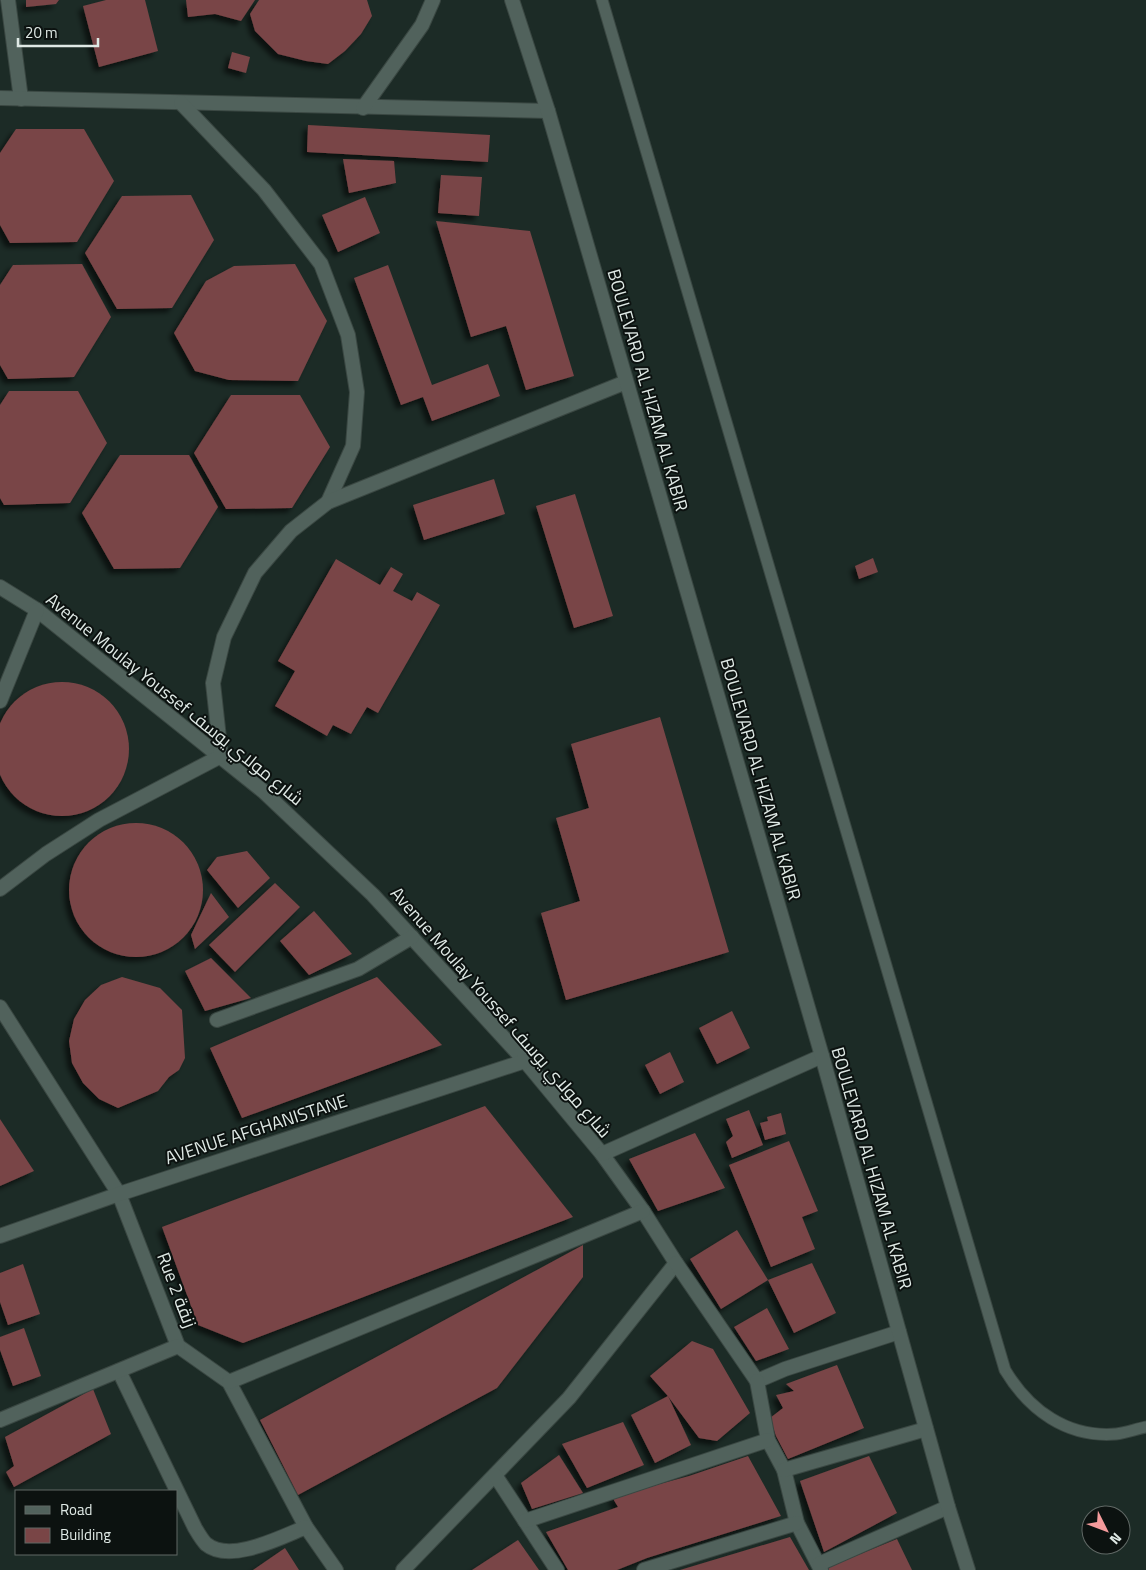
<svg xmlns="http://www.w3.org/2000/svg" width="1146" height="1570" viewBox="0 0 1146 1570" font-family="'Titillium Web',Cairo,sans-serif">
	<style>
		.building { fill: #794546; filter: url(#shadow) }
		.lines { fill: none; stroke-linecap: round; stroke-linejoin: round }
		.service-casing { stroke: #3a4742; stroke-width: 13 }
		.minor-casing { stroke: #3a4742; stroke-width: 16 }
		.secondary-casing { stroke: #3a4742; stroke-width: 16 }
		.service { stroke: #51625c; stroke-width: 11 }
		.minor { stroke: #51625c; stroke-width: 14 }
		.secondary { stroke: #51625c; stroke-width: 14 }
		.labels { text-anchor: middle; dominant-baseline: central; stroke-width: 4; stroke-linejoin: round; paint-order: stroke }
		.street-label { font-size: 18px; fill: #dfe9e5; stroke: #0c1210 }
	</style>
	<defs>
		<filter id="shadow"><feDropShadow dx="-4.5" dy="4.5" stdDeviation="2.5" flood-color="#0009"/></filter>
	</defs>
	<rect width="100%" height="100%" fill="#1c2b26"/>
	<g class="building">
		<path d="M26 0H59L56 4 26 7Z"/>
		<path d="M106 0H145L158 51 99 67 83 6Z"/>
		<path d="M186 0H255L241 21 215 14 188 17Z"/>
		<path d="M259 0H367L372 16 361 34 345 51 328 64 306 61 278 54 255 31 250 14Z"/>
		<path d="M232 52 250 57 246 73 228 68Z"/>
		<path d="M308 125 490 135 488 162 307 152Z"/>
		<path d="M16 129H84L114 181 77 242 10 243 0 225V153Z"/>
		<path d="M343 159 394 161 396 183 349 193Z"/>
		<path d="M441 175 482 177 479 216 438 213Z"/>
		<path d="M191 195 214 240 172 308 117 309 85 253 122 196Z"/>
		<path d="M365 197 380 233 338 252 322 215Z"/>
		<path d="M436 221 530 231 574 376 526 390 506 326 471 337Z"/>
		<path d="M82 264 111 317 74 377 8 379 0 365V285L13 265Z"/>
		<path d="M295 264 327 321 298 381 229 380 195 371 174 333 206 281 234 266Z"/>
		<path d="M388 265 432 385 488 364 500 396 432 421 423 397 401 405 354 278Z"/>
		<path d="M9 391H78L107 443 70 503 4 505 0 498V405Z"/>
		<path d="M231 395H300L330 447 292 508 226 509 194 453Z"/>
		<path d="M120 455H189L218 507 180 568 114 569 82 513Z"/>
		<path d="M494 479 505 514 424 540 413 505Z"/>
		<path d="M575 494 613 616 574 628 536 506Z"/>
		<path d="M873 558 878 572 859 579 855 566Z"/>
		<path d="M336 559 380 585 391 567 403 574 393 591 412 601 417 592 440 605 378 713 367 707 351 734 333 725 327 736 275 706 295 671 278 661Z"/>
		<circle cx="62" cy="749" r="67"/>
		<path d="M660 717 729 952 566 1000 541 913 580 901 556 818 589 808 571 744Z"/>
		<circle cx="136" cy="890" r="67"/>
		<path d="M247 851 270 878 238 908 207 870 217 857Z"/>
		<path d="M275 883 300 907 235 972 209 945Z"/>
		<path d="M211 893 229 917 195 949 191 935Z"/>
		<path d="M314 911 352 954 309 975 280 941Z"/>
		<path d="M211 958 251 998 205 1011 185 971Z"/>
		<path d="M122 977 160 988 182 1010 185 1058 179 1070 169 1077 158 1091 118 1108 99 1099 83 1083 72 1063 69 1041 74 1019 85 1000 101 985Z"/>
		<path d="M377 977 442 1045 242 1118 210 1048Z"/>
		<path d="M732 1011 750 1048 717 1064 699 1028Z"/>
		<path d="M670 1052 684 1082 660 1094 645 1065Z"/>
		<path d="M485 1106 573 1217 243 1343 198 1325 162 1227Z"/>
		<path d="M749 1110 763 1145 732 1158 726 1142 733 1136 726 1119Z"/>
		<path d="M781 1113 786 1134 765 1140 760 1123 768 1121 767 1117Z"/>
		<path d="M0 1119 34 1171 0 1186Z"/>
		<path d="M695 1133 725 1188 658 1211 629 1159Z"/>
		<path d="M789 1141 818 1211 802 1217 815 1249 771 1267 729 1165Z"/>
		<path d="M737 1230 768 1280 721 1309 690 1259Z"/>
		<path d="M583 1245V1277L497 1388 298 1495 260 1420Z"/>
		<path d="M812 1263 836 1313 794 1333 768 1280Z"/>
		<path d="M23 1264 40 1314 8 1325 0 1302V1273Z"/>
		<path d="M767 1308 789 1349 756 1361 734 1327Z"/>
		<path d="M24 1328 41 1376 13 1386 0 1350V1337Z"/>
		<path d="M692 1341 713 1349 750 1413 717 1441 699 1438 667 1395 650 1376Z"/>
		<path d="M837 1365 864 1428 788 1459 776 1436 770 1418 783 1408 776 1395 794 1391 786 1384Z"/>
		<path d="M93 1389 111 1434 14 1487 6 1472 14 1466 5 1437Z"/>
		<path d="M668 1396 691 1445 655 1463 631 1415Z"/>
		<path d="M623 1422 644 1465 587 1488 562 1444Z"/>
		<path d="M559 1455 583 1493 532 1509 521 1483Z"/>
		<path d="M748 1456 781 1516 647 1558 617 1570H568L546 1532 618 1507 612 1497 689 1476Z"/>
		<path d="M869 1456 897 1513 824 1552 800 1481Z"/>
		<path d="M790 1537 809 1570H680Z"/>
		<path d="M897 1539 912 1570H827L826 1568Z"/>
		<path d="M518 1540 539 1570H472Z"/>
		<path d="M285 1548 299 1570H253Z"/>
	</g>
	<g class="lines">
		<defs>
			<path id="service" d="M602 0 1005 1370C1029 1410 1067 1438 1116 1434 1126 1433 1136 1429 1146 1427"/>
			<g id="minor">
				<path d="M8 0 21 99"/>
				<path d="M0 98 548 111"/>
				<path d="M181 103 264 190 321 264 348 335 357 392 353 446 328 502"/>
				<path d="M363 108 422 25 433 0"/>
				<path d="M0 587 37 610 263 791 373 895 525 1061 602 1154 643 1211 676 1263 569 1398 403 1570"/>
				<path d="M0 701 37 610"/>
				<path d="M0 889 46 854 99 820 221 756 213 683 224 637 255 573 291 531 328 502 626 382"/>
				<path d="M0 1007 119 1194 178 1346 229 1382 306 1527 336 1570"/>
				<path d="M217 1020 358 969 412 937"/>
				<path d="M602 1154 822 1056"/>
				<path d="M0 1236 119 1194 525 1061"/>
				<path d="M676 1263 757 1381 785 1369 899 1332"/>
				<path d="M119 1371 195 1528C198 1533 202 1540 206 1544 230 1564 281 1537 306 1527"/>
				<path d="M757 1381 768 1440 784 1470 797 1523 821 1570"/>
				<path d="M229 1382 643 1211"/>
				<path d="M0 1420 178 1346"/>
				<path d="M784 1470 926 1429"/>
				<path d="M495 1475 557 1570"/>
				<path d="M525 1521 768 1440"/>
				<path d="M819 1564 948 1507"/>
				<path d="M644 1570 797 1523"/>
			</g>
			<path id="secondary" d="M512 0 548 111 822 1056 948 1507 968 1570"/>
		</defs>
		<use href="#service" class="service-casing"/>
		<use href="#minor" class="minor-casing"/>
		<use href="#secondary" class="secondary-casing"/>
		<use href="#service" class="service"/>
		<use href="#minor" class="minor"/>
		<use href="#secondary" class="secondary"/>
	</g>
	<g class="labels">
		<g class="street-label">
			<text transform="translate(648 390) rotate(74)">BOULEVARD AL HIZAM AL KABIR</text>
			<text transform="translate(175 699) rotate(39)">Avenue Moulay Youssef شارع مولاي يوسف</text>
			<text transform="translate(761 779) rotate(74)">BOULEVARD AL HIZAM AL KABIR</text>
			<text transform="translate(501 1012) rotate(49)">Avenue Moulay Youssef شارع مولاي يوسف</text>
			<text transform="translate(256 1129) rotate(-18)">AVENUE AFGHANISTANE</text>
			<text transform="translate(872 1168) rotate(74)">BOULEVARD AL HIZAM AL KABIR</text>
			<text transform="translate(177 1290) rotate(69)">Rue 2 زنقة</text>
		</g>
	</g>
	<rect x="15" y="1490" width="162" height="65" fill="#0c1210" stroke="#606865"/>
	<rect x="25" y="1506" width="25" height="8" fill="#51625c" stroke="#606865"/>
	<text x="60" y="1515" font-size="15" fill="#dfe9e5">Road</text>
	<rect x="25" y="1528" width="25" height="15" fill="#794546" stroke="#606865"/>
	<text x="60" y="1540" font-size="15" fill="#dfe9e5">Building</text>
	<g transform="translate(1106 1530) rotate(132)"><circle r="24" fill="#0c1210" stroke="#606865"/>
	<path d="M0-4L9 19L0 12L-9 19Z" fill="#f59b9c"/>
	<text y="-8" font-size="14" font-weight="bold" text-anchor="middle" fill="#dfe9e5">N</text>
	</g>
	<path d="M18 38v8h80v-8" fill="none" stroke="#dfe9e5" stroke-width="2.5"/>
	<text x="25" y="38" font-size="15" fill="#dfe9e5" stroke="#0c1210" stroke-width="4" paint-order="stroke">20 m</text>
</svg>
